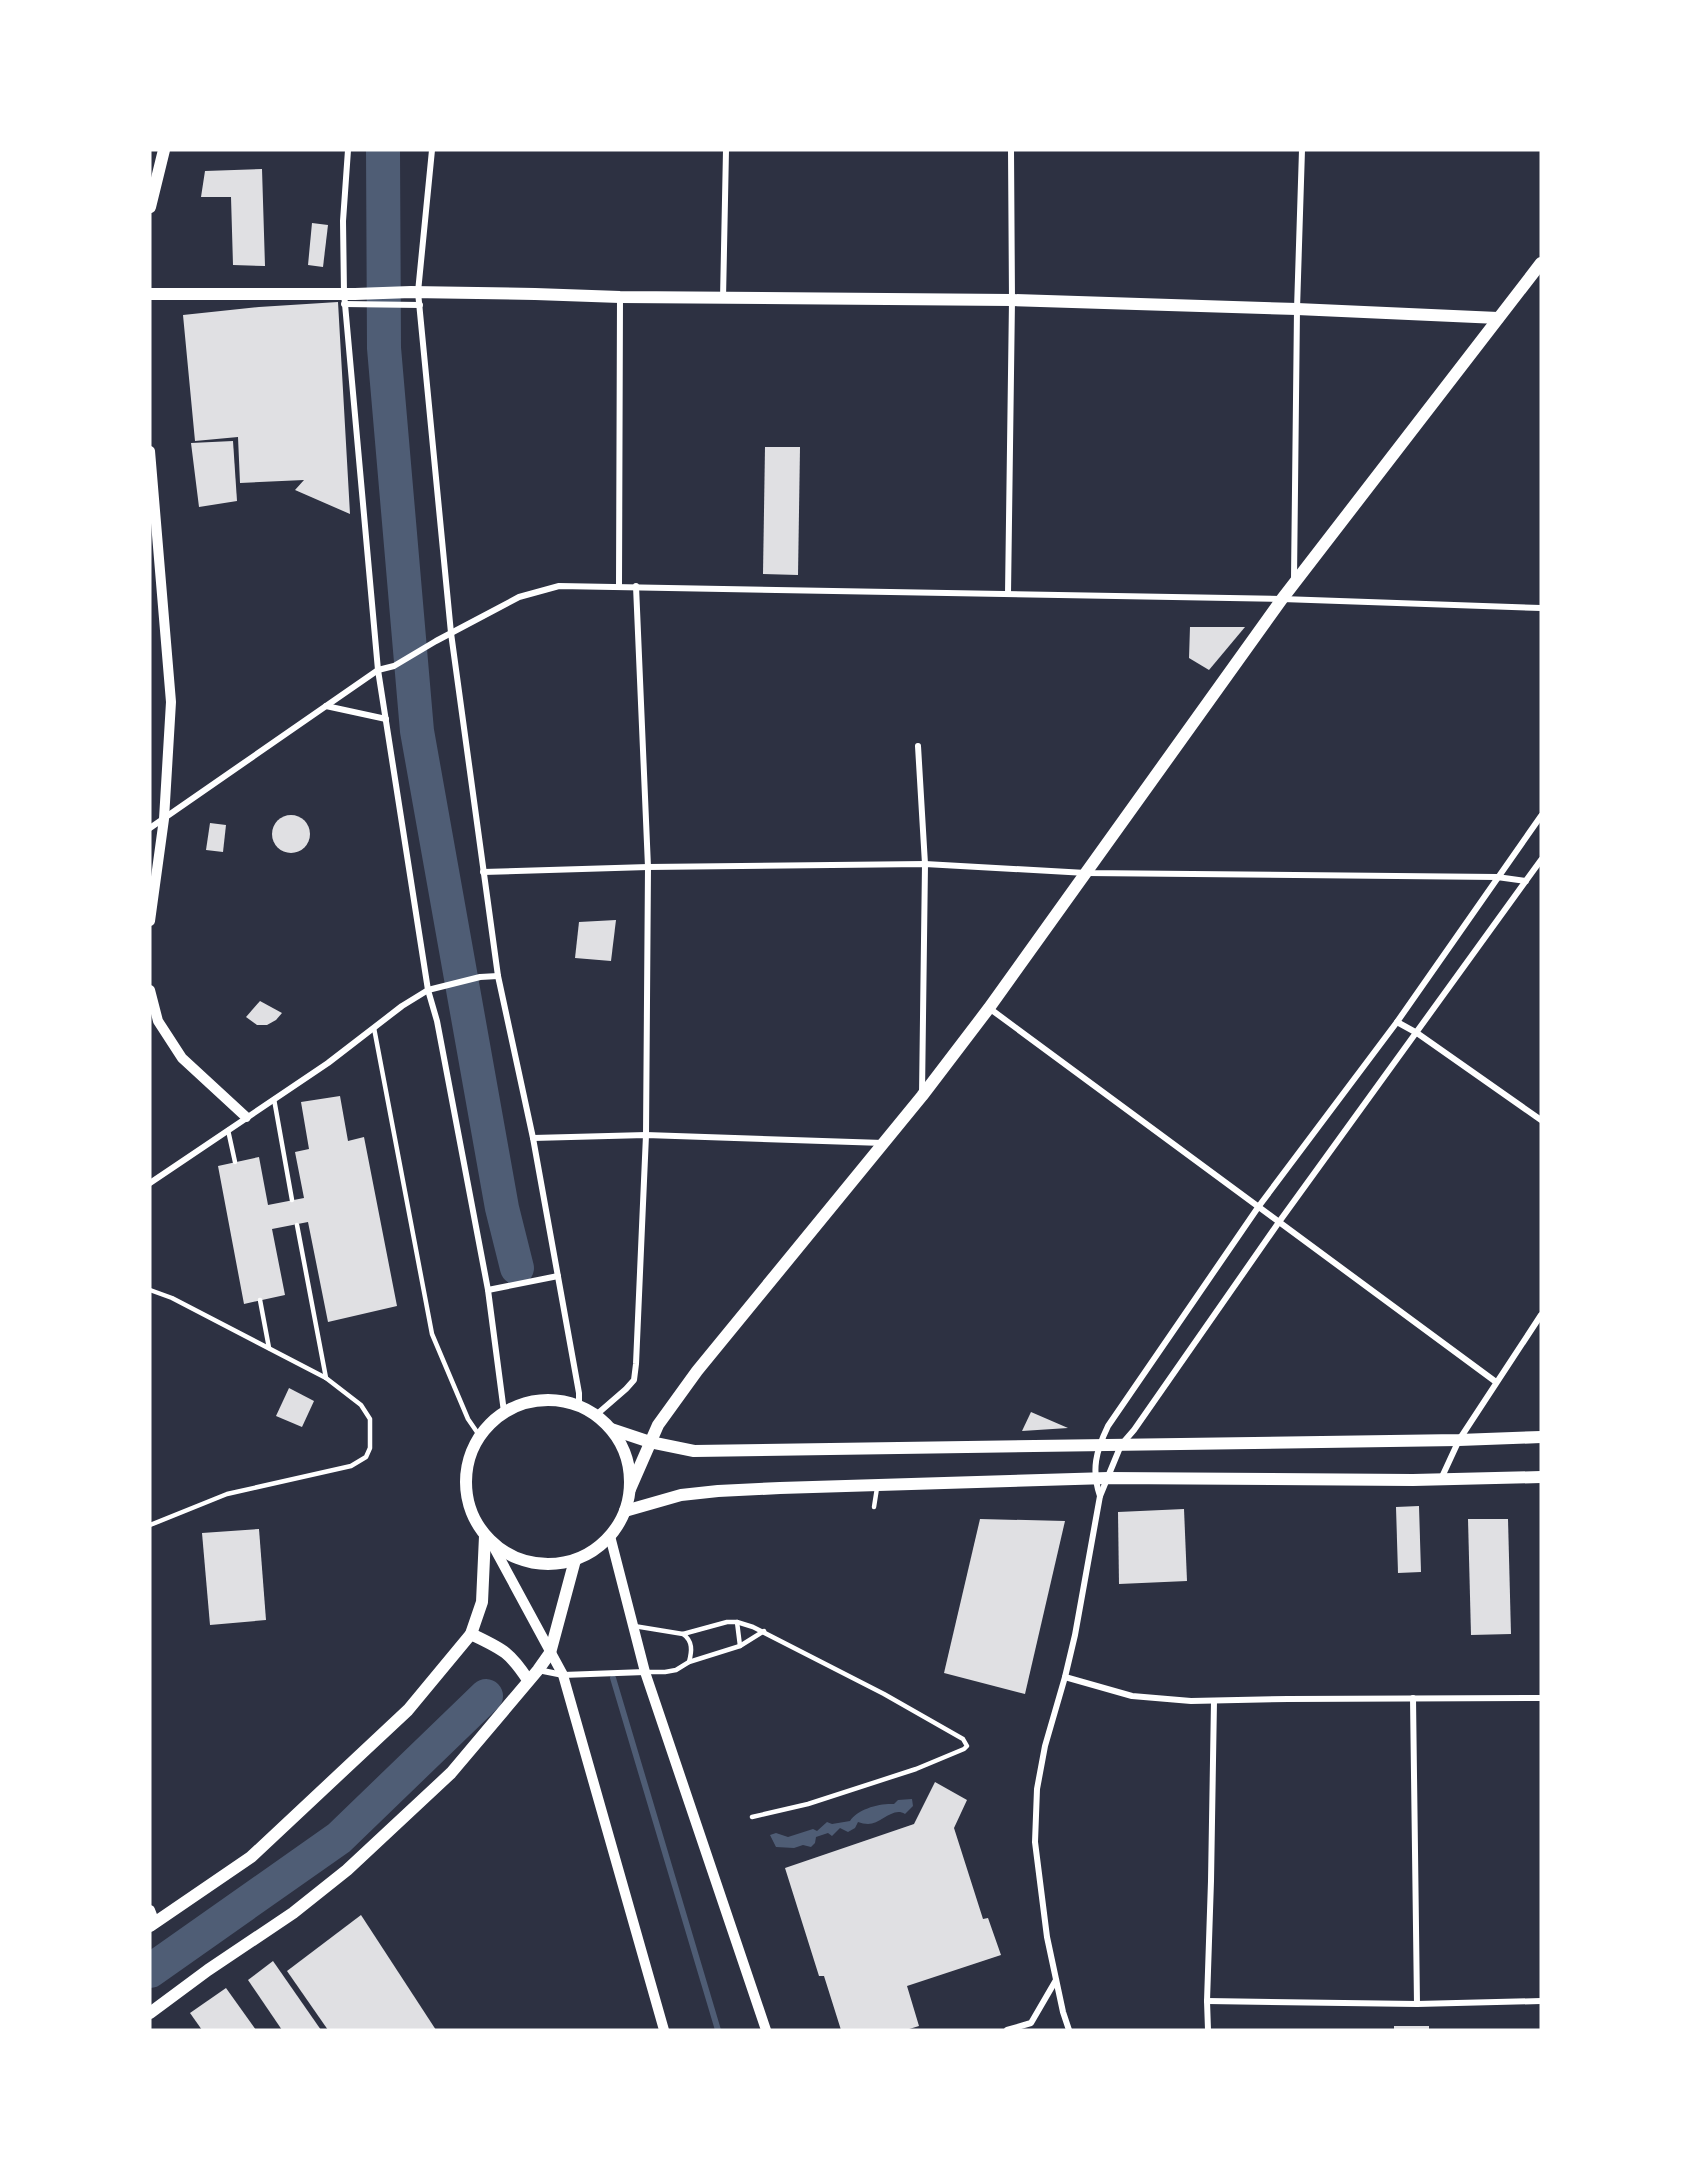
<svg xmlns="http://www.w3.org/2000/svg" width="1691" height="2180" viewBox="0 0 1691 2180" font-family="'Golos Text',sans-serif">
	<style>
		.water { fill: #4f5d75 }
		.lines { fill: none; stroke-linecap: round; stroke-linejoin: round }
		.stream { stroke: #4f5d75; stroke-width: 6 }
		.river { stroke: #4f5d75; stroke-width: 34 }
		.building { fill: #e0e0e3 }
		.service { stroke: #fff; stroke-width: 4.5 }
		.minor { stroke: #fff; stroke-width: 6 }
		.tertiary { stroke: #fff; stroke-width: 10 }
		.secondary { stroke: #fff; stroke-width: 12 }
	</style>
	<rect width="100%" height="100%" fill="#2d3142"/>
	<path class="water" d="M912 1799 913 1806 905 1814C893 1806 881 1824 868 1824 865 1824 861 1823 858 1822L855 1828 848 1832 840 1828 832 1836 828 1833 816 1837 815 1843 811 1847 803 1845 794 1848 776 1847 770 1835 776 1833 788 1837 813 1829 817 1831 827 1822 832 1824 850 1821C857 1809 880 1803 894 1804L898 1800Z"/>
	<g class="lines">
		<path class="stream" d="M613 1678 718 2030"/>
		<g class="river">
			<path d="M383 150 384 348 417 731 502 1208 517 1268"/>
			<path d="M150 1971 339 1838 486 1696"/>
		</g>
	</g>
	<g class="building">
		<path d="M262 169 265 266 233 265 231 197H201L205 171Z"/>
		<path d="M312 223 328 225 323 267 308 265Z"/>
		<path d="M338 302 350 514 295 490 304 480 240 483 238 437 195 441 183 315 259 307Z"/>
		<path d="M233 441 237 501 199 507 191 443Z"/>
		<path d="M765 447H800L798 575 763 574Z"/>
		<path d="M1190 627H1245L1209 670 1189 658Z"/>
		<circle cx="291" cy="834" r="19"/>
		<path d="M210 823 226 825 223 852 206 850Z"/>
		<path d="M616 920 611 961 575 958 579 922Z"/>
		<path d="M260 1001 282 1013 276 1020 267 1025H257L246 1017Z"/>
		<path d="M340 1096 348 1141 364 1137 397 1306 328 1322 308 1222 272 1229 285 1295 244 1304 218 1166 259 1157 268 1205 304 1198 295 1152 309 1149 301 1102Z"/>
		<path d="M289 1388 314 1401 302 1427 276 1416Z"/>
		<path d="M1031 1412 1068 1428 1022 1431Z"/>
		<path d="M1419 1506 1421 1572 1398 1573 1396 1507Z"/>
		<path d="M1184 1509 1187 1581 1119 1584 1118 1512Z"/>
		<path d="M980 1519 1065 1521 1025 1694 944 1673Z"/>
		<path d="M1468 1519H1508L1511 1634 1471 1635Z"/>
		<path d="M259 1529 266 1620 210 1625 202 1533Z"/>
		<path d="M935 1782 967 1800 954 1828 983 1919 988 1918 1001 1955 907 1986 919 2026 906 2030H841L824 1976H819L785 1868 914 1824Z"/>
		<path d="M361 1915 436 2030H328L287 1971Z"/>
		<path d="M273 1961 321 2030H282L248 1980Z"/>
		<path d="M226 1988 256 2030H202L190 2013Z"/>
		<rect x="1394" y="2026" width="35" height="4"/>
	</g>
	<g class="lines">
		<g class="service">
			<path d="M374 1028 432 1334 468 1419 479 1435"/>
			<path d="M274 1099 292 1200"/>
			<path d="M228 1130 235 1162"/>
			<path d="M297 1225 326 1378"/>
			<path d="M150 1290 172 1298 326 1378 361 1405 370 1419V1448L366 1457 351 1466 227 1494 150 1525"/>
			<path d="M260 1300 269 1348"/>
			<path d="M874 1507 877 1488"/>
			<path d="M737 1622 740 1646"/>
			<path d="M634 1626 683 1634C693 1641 692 1651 689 1662"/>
			<path d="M683 1634 727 1622H737L753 1627 884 1694 963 1739 967 1746 964 1749 916 1769 808 1804 752 1817"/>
			<path d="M645 1672H665L676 1670 689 1662 740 1646 764 1631"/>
		</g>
		<g class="minor">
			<path d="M348 150 343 221 344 293 378 670 428 990 437 1021 488 1290 504 1412"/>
			<path d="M432 150 418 292 451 633 498 976 533 1138 579 1393V1406"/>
			<path d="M723 299 726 150"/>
			<path d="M344 304 420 305"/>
			<path d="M1294 579 1297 309 1302 150"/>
			<path d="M619 587 620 297"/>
			<path d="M1008 594 1012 300 1011 150"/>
			<path d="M326 706 386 719"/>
			<path d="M918 746 925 864 922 1094"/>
			<path d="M150 828 378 670 394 666 436 641 519 597 559 586 1282 599 1541 608"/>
			<path d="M483 872 648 867 925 864 1086 873 1497 877 1526 881"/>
			<path d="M989 1008 1496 1382"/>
			<path d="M1397 1022 1417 1033 1541 1120"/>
			<path d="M533 1138 646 1135 883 1143"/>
			<path d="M150 1183 328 1063 402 1006 428 990 480 977 498 976"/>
			<path d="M488 1290 558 1276"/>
			<path d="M596 1415 626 1389 634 1380 636 1364 646 1135 648 867 636 586"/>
			<path d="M1441 1479 1459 1440 1541 1315"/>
			<path d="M1100 1496C1091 1470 1096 1451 1108 1426L1259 1206 1397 1022 1541 816"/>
			<path d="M538 1670 563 1675 645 1672"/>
			<path d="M1065 1677 1132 1696 1191 1701 1288 1699 1541 1698"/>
			<path d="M1413 1698 1417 2004"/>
			<path d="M1207 2001 1417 2004 1541 2001"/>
			<path d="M1007 2030 1031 2023 1056 1980"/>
			<path d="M1069 2030 1063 2012 1047 1937 1035 1842 1037 1789 1045 1746 1065 1677 1075 1635 1100 1496 1121 1445 1134 1430 1279 1222 1541 860"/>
			<path d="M1208 2030 1207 2001 1211 1881 1214 1701"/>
		</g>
		<g class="tertiary">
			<path d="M150 451 171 702 164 819 150 921"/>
			<path d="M150 990 158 1021 182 1058 246 1117"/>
			<path d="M610 1536 645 1672 766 2030"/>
			<path d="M491 1542 563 1675 664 2030"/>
			<path d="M150 1910 155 1923"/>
		</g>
		<g class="secondary">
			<path d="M150 207 164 150"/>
			<path d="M150 294H355L411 292 535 294 620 297 1012 300 1297 309 1498 318"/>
			<circle cx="548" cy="1482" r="82"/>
			<path d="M611 1429 650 1442 694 1451 1459 1440 1541 1437"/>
			<path d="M630 1489 658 1425 697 1371 922 1096 989 1008 1282 599 1541 263"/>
			<path d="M625 1511 681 1495 718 1491 780 1488 1108 1478 1413 1480 1541 1477"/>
			<path d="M471 1634C502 1649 509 1651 528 1680"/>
			<path d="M150 1926 251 1857 408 1710 471 1634 482 1602 485 1536"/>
			<path d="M150 2013 208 1970 293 1913 347 1870 451 1773 538 1670 550 1653 575 1560"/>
		</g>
	</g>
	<rect width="1691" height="2180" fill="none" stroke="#ffffff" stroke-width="303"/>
</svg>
